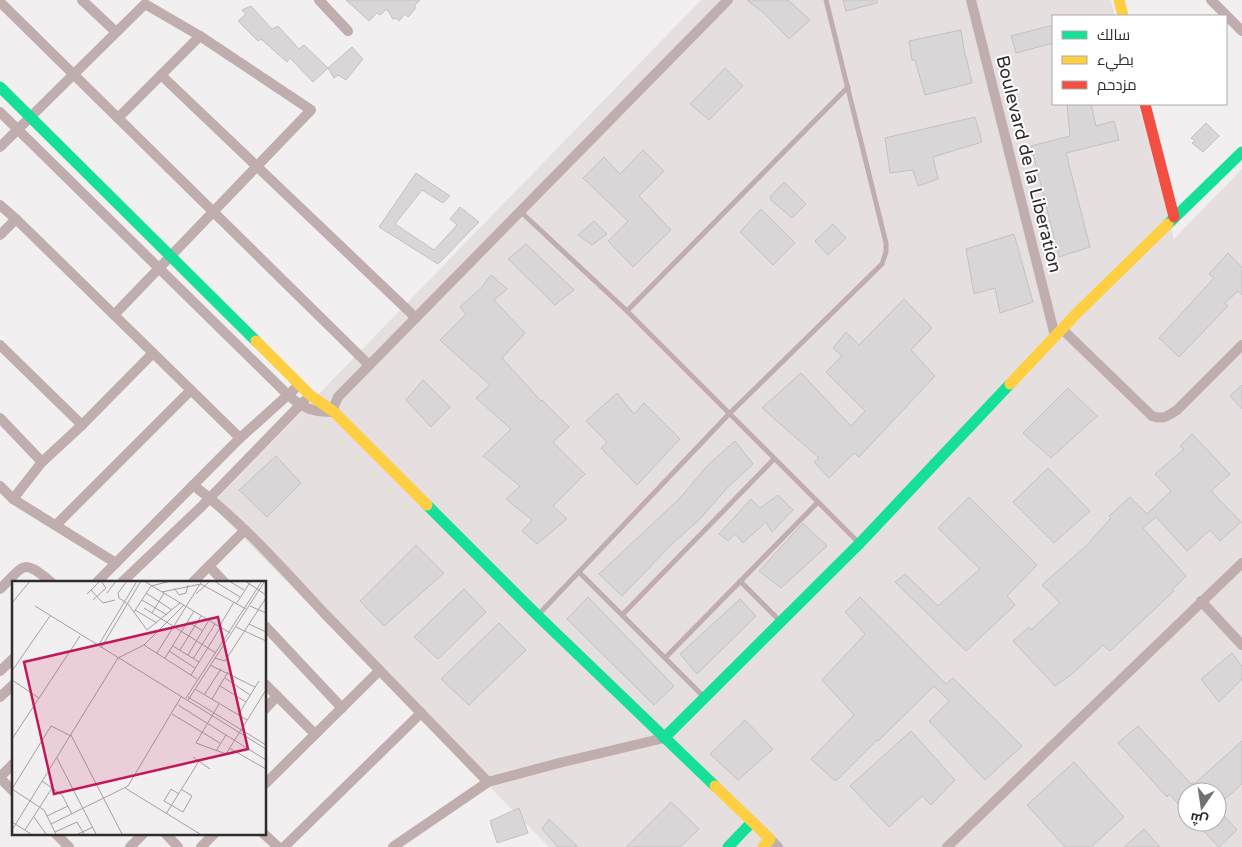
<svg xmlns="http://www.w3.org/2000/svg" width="1242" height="847" viewBox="0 0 1242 847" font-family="'Varela Round',Cairo,sans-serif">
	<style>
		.built { fill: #e6dfe0; fill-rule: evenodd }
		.building { fill: #d8d6d6; stroke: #c3c1c1 }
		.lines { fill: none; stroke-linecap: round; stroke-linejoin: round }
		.lane { stroke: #c0adae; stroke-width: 5 }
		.street { stroke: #c0adae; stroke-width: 10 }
		.fast { stroke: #16e098; stroke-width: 11 }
		.slow { stroke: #ffcf43; stroke-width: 11 }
		.jam { stroke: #f24e42; stroke-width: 11 }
		.labels { text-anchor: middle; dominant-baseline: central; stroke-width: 4; stroke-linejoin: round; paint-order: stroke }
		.street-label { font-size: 18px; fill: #2e2c2d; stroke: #fff }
		.inset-road { fill: none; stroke: #a3a1a1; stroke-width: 1 }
		.view { fill: #c2185b; fill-opacity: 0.15; stroke: #c2185b; stroke-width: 2.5 }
		.inset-edge { fill: none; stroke: #2e2c2d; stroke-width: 2.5 }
	</style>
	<rect width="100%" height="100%" fill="#f1efef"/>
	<path class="built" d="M701 0H1111L1115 16H1053V104H1138L1174 239 1242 169V847H549L211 505ZM1187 792H1217V822H1187Z"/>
	<g class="building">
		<path d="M346 0H420L415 5V9L408 17 405 14 399 21 396 18 393 19 387 9 380 15 377 13 369 21Z"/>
		<path d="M747 0H788L810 20 789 39 765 14Z"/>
		<path d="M843 0H877V3L846 11Z"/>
		<path d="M251 6 272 29 278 26 299 49 304 45 328 68 313 82 290 58 287 62 261 39 258 41 238 21 246 14 242 10Z"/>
		<path d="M1053 25V43L1016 53 1011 36Z"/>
		<path d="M961 30 965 56H966L972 83 925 95 915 60H912L909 41Z"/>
		<path d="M352 47 363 59 346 80 338 75 334 78 328 68Z"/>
		<path d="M725 68 743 86 709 120 690 104Z"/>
		<path d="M1067 104H1091L1096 126 1114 121 1119 140 1066 153 1090 247 1059 257 1031 146 1070 136Z"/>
		<path d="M975 117 982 142 933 157 938 179 918 186 913 170 890 173 885 138Z"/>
		<path d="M1206 123 1219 136 1203 152 1192 143 1195 141 1191 138Z"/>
		<path d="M643 150 664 171 639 196 671 230 633 267 608 241 628 221 583 178 604 157 620 174Z"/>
		<path d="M416 173 450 196 443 203 422 190 395 224 434 250 457 225 450 219 460 207 479 222 438 264 379 227Z"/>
		<path d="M784 182 806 204 792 218 771 200V196Z"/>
		<path d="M761 209 795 243 773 265 740 232Z"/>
		<path d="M594 221 607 234 592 245 578 235Z"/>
		<path d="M833 224 846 238 828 255 815 241Z"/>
		<path d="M1014 234 1033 302 1000 313 995 288 974 294 966 249Z"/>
		<path d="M526 244 574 290 555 305 508 259Z"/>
		<path d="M1228 253 1242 267V295L1238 291 1225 303 1228 306 1179 357 1159 338 1214 278 1209 274Z"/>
		<path d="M491 275 507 289 494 300 525 333 502 358 541 401 542 400 569 427 553 442 585 474 553 506 567 519 537 544 522 531 532 520 506 499 520 486 483 456 511 429 476 398 490 385 440 340 466 314 460 307 482 287Z"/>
		<path d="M904 299 932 328 911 350 935 376 859 457 854 453 829 478 814 462 819 458 762 408 801 373 851 426 865 411 826 372 842 356 833 348 846 332 859 345Z"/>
		<path d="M423 380 450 407 431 427 406 400Z"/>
		<path d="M1242 385V409L1230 396Z"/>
		<path d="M1068 388 1097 416 1051 458 1023 433Z"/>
		<path d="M617 393 634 414 644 403 680 439 637 485 601 448 607 442 586 421Z"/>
		<path d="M1192 434 1230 474 1211 491 1241 522 1220 541 1210 530 1187 551 1156 517 1143 528 1186 576 1172 590 1174 591 1110 651 1103 645 1072 674 1055 686 1013 641 1029 627 1031 630 1060 603 1042 585 1086 546 1111 518 1109 516 1130 497 1147 514 1171 491 1155 474 1184 449 1180 446Z"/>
		<path d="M735 441 753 464 727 488 701 518 673 543 622 596 599 574 681 497 707 466Z"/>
		<path d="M276 456 301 483 267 517 239 490Z"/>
		<path d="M1048 468 1090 511 1054 543 1013 502Z"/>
		<path d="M778 495 793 510 772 532 766 522 743 543 735 534 728 541 719 534 751 499 760 508Z"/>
		<path d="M969 497 1037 565 1007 596 1015 605 966 651 895 582 905 574 938 606 980 569 938 528Z"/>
		<path d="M803 523 827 546 781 588 759 571Z"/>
		<path d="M416 545 444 573 384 626 360 601Z"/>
		<path d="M464 589 486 612 438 659 414 637Z"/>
		<path d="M588 597 674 686 654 705 567 619Z"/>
		<path d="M860 597 946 684 953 678 1022 746 985 780 929 721 949 701 934 686 878 741 877 740 837 780H834L811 759 854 715 822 680 865 634 845 612Z"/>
		<path d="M740 599 756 616 697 674 680 654Z"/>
		<path d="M499 623 526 650 469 705 441 679Z"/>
		<path d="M1232 653 1242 666V679L1219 702 1201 679Z"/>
		<path d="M745 720 773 749 738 780 710 754Z"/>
		<path d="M1138 726 1191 784 1193 782 1194 784 1242 741V784L1217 806V792H1187V813L1169 794 1167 797 1118 743Z"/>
		<path d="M911 731 955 780 931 805 922 796 889 827 850 786Z"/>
		<path d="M1074 762 1124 817 1091 847H1065L1027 805Z"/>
		<path d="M671 802 699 829 680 847H626Z"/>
		<path d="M519 808 528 833 497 843 490 821Z"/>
		<path d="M1217 808 1237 830 1219 847 1195 822H1217Z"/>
		<path d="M549 819 578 847H558L542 829Z"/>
		<path d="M1144 829 1160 847H1124Z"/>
	</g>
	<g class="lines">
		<g class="lane">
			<path d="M521 212 627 311 859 543"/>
			<path d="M627 311 848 87"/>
			<path d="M579 572 704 697"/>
			<path d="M740 581 780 621"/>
			<path d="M538 615 729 414 882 264 886 252V243L826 0"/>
			<path d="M622 615 774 459"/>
			<path d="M665 658 818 502"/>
		</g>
		<g class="street">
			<path d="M82 0 116 32"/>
			<path d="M319 0 348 31"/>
			<path d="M971 0 1055 336"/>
			<path d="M1211 0 1242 31"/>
			<path d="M0 2 369 365"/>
			<path d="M161 75 416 318"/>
			<path d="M0 112 288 395C304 409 313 412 334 412V406L338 397 728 0"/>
			<path d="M118 118 200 36"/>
			<path d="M0 147 145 4 200 36 311 110 114 315"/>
			<path d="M0 205 16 219 240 438"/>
			<path d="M0 235 16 219"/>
			<path d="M1062 329 1152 416C1163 420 1168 416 1177 410L1242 345"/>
			<path d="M0 345 82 425"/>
			<path d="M0 418 42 462"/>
			<path d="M193 485C243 523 284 570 326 615 380 671 434 727 488 782"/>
			<path d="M0 486 13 499 116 563"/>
			<path d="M13 499 42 462 82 425 153 353"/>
			<path d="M56 525 191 390"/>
			<path d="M209 566 224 582"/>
			<path d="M97 582 240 438 299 385"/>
			<path d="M122 582 202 506 304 401"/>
			<path d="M193 582 245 530"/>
			<path d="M0 589C25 565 22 558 51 582"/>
			<path d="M1201 601 1242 645"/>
			<path d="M265 626 342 708"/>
			<path d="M0 671 14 658"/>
			<path d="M265 684 315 734"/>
			<path d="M0 697 14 684"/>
			<path d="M265 709 277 696"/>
			<path d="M0 777 14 763"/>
			<path d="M0 778 14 792"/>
			<path d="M265 784 379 671"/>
			<path d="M55 833 69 847"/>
			<path d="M165 833 178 847"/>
			<path d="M263 833 278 847"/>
			<path d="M770 839 778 847"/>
			<path d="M130 847 144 833"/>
			<path d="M201 847 215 833"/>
			<path d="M284 847 421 713"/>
			<path d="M393 847 488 782 563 762 664 738"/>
			<path d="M947 847 1242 563"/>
		</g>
		<g class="fast">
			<path d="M0 87 256 341"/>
			<path d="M1168 224 1242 152"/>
			<path d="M427 505 538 616 715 786"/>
			<path d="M664 738 860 543 1010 384"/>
			<path d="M728 847 752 822"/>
		</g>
		<g class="slow">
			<path d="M1119 0 1123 16"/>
			<path d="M256 341 310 395 334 412 427 505"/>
			<path d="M1010 384 1076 314 1168 224"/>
			<path d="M715 786 770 839 763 847"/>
		</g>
		<path class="jam" d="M1145 104 1174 217"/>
	</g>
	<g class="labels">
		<g class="street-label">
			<text transform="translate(1029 164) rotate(76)">Boulevard de la Liberation</text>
		</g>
	</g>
	<g transform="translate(12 581)">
		<rect width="254" height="254" fill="#f1efef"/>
		<path class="inset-road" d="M115 0 106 12 107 17 116 23 135 49 168 22M132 0 218 52M202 0 228 16M217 0 232 9M233 0 254 14M162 7 167 14 174 12 176 4M79 9 91 22 103 19M150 11 189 3 234 28M95 12 104 0M134 12 160 29M75 13 88 0M184 13 198 0M81 19 94 7 89 0M130 19 155 34M0 22 18 0M224 23 239 0M23 25 254 168M238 25 254 32M132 27 204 72M123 29 145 42M122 31 139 5 159 0M140 32 152 12M176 41 191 50M237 43 254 51M207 46 222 21M224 46 254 60M132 64 185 98M86 65 125 0M161 65 187 81M89 67 129 0M168 69 189 35M157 70 183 87M145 72 190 0M176 74 197 39M153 77 182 30M203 77 213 80 254 17M181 78 203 43M198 84 243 106M0 90 38 35M179 94 208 47M213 97 238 114M0 99 27 117M208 105 234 121M183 108 235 139M192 114 209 88M176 116 254 164M174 117 250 0M200 118 216 91M176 119 253 0M207 123 184 162 214 173 254 109M166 124 254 179M160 133 208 162M226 134 247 100M59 154 110 253M0 158 68 55M217 167 254 188M204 170 214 154M181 176 198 188M45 177 84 253M30 200 50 214 60 233M113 207 188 253M0 208 39 145 59 155M0 208 32 229 44 253M167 213 159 208 152 220 171 231 180 215 169 208M154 233 187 180M35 235 56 225M22 236 34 253M0 241 19 253M39 243 116 205 169 116M0 249 106 77 132 64 172 24M13 249 40 207M43 251 65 241 72 253M66 253 81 246"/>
		<path class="view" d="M206 36 236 168 42 213 12 81Z"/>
		<rect width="254" height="254" class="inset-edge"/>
	</g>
	<rect x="1052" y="15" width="175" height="90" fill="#ffffff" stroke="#ababab"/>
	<rect x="1062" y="31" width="25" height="8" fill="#16e098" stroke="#ababab"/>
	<text x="1097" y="40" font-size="15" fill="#2e2c2d">سالك</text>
	<rect x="1062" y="56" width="25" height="8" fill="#ffcf43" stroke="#ababab"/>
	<text x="1097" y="65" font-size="15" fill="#2e2c2d">بطيء</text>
	<rect x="1062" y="81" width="25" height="8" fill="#f24e42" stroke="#ababab"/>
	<text x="1097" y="90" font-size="15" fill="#2e2c2d">مزدحم</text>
	<g transform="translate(1202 807) rotate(193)"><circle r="24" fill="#ffffff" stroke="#ababab"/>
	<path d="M0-4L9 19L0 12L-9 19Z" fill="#727071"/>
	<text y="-8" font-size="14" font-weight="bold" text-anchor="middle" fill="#2e2c2d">ش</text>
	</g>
</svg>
